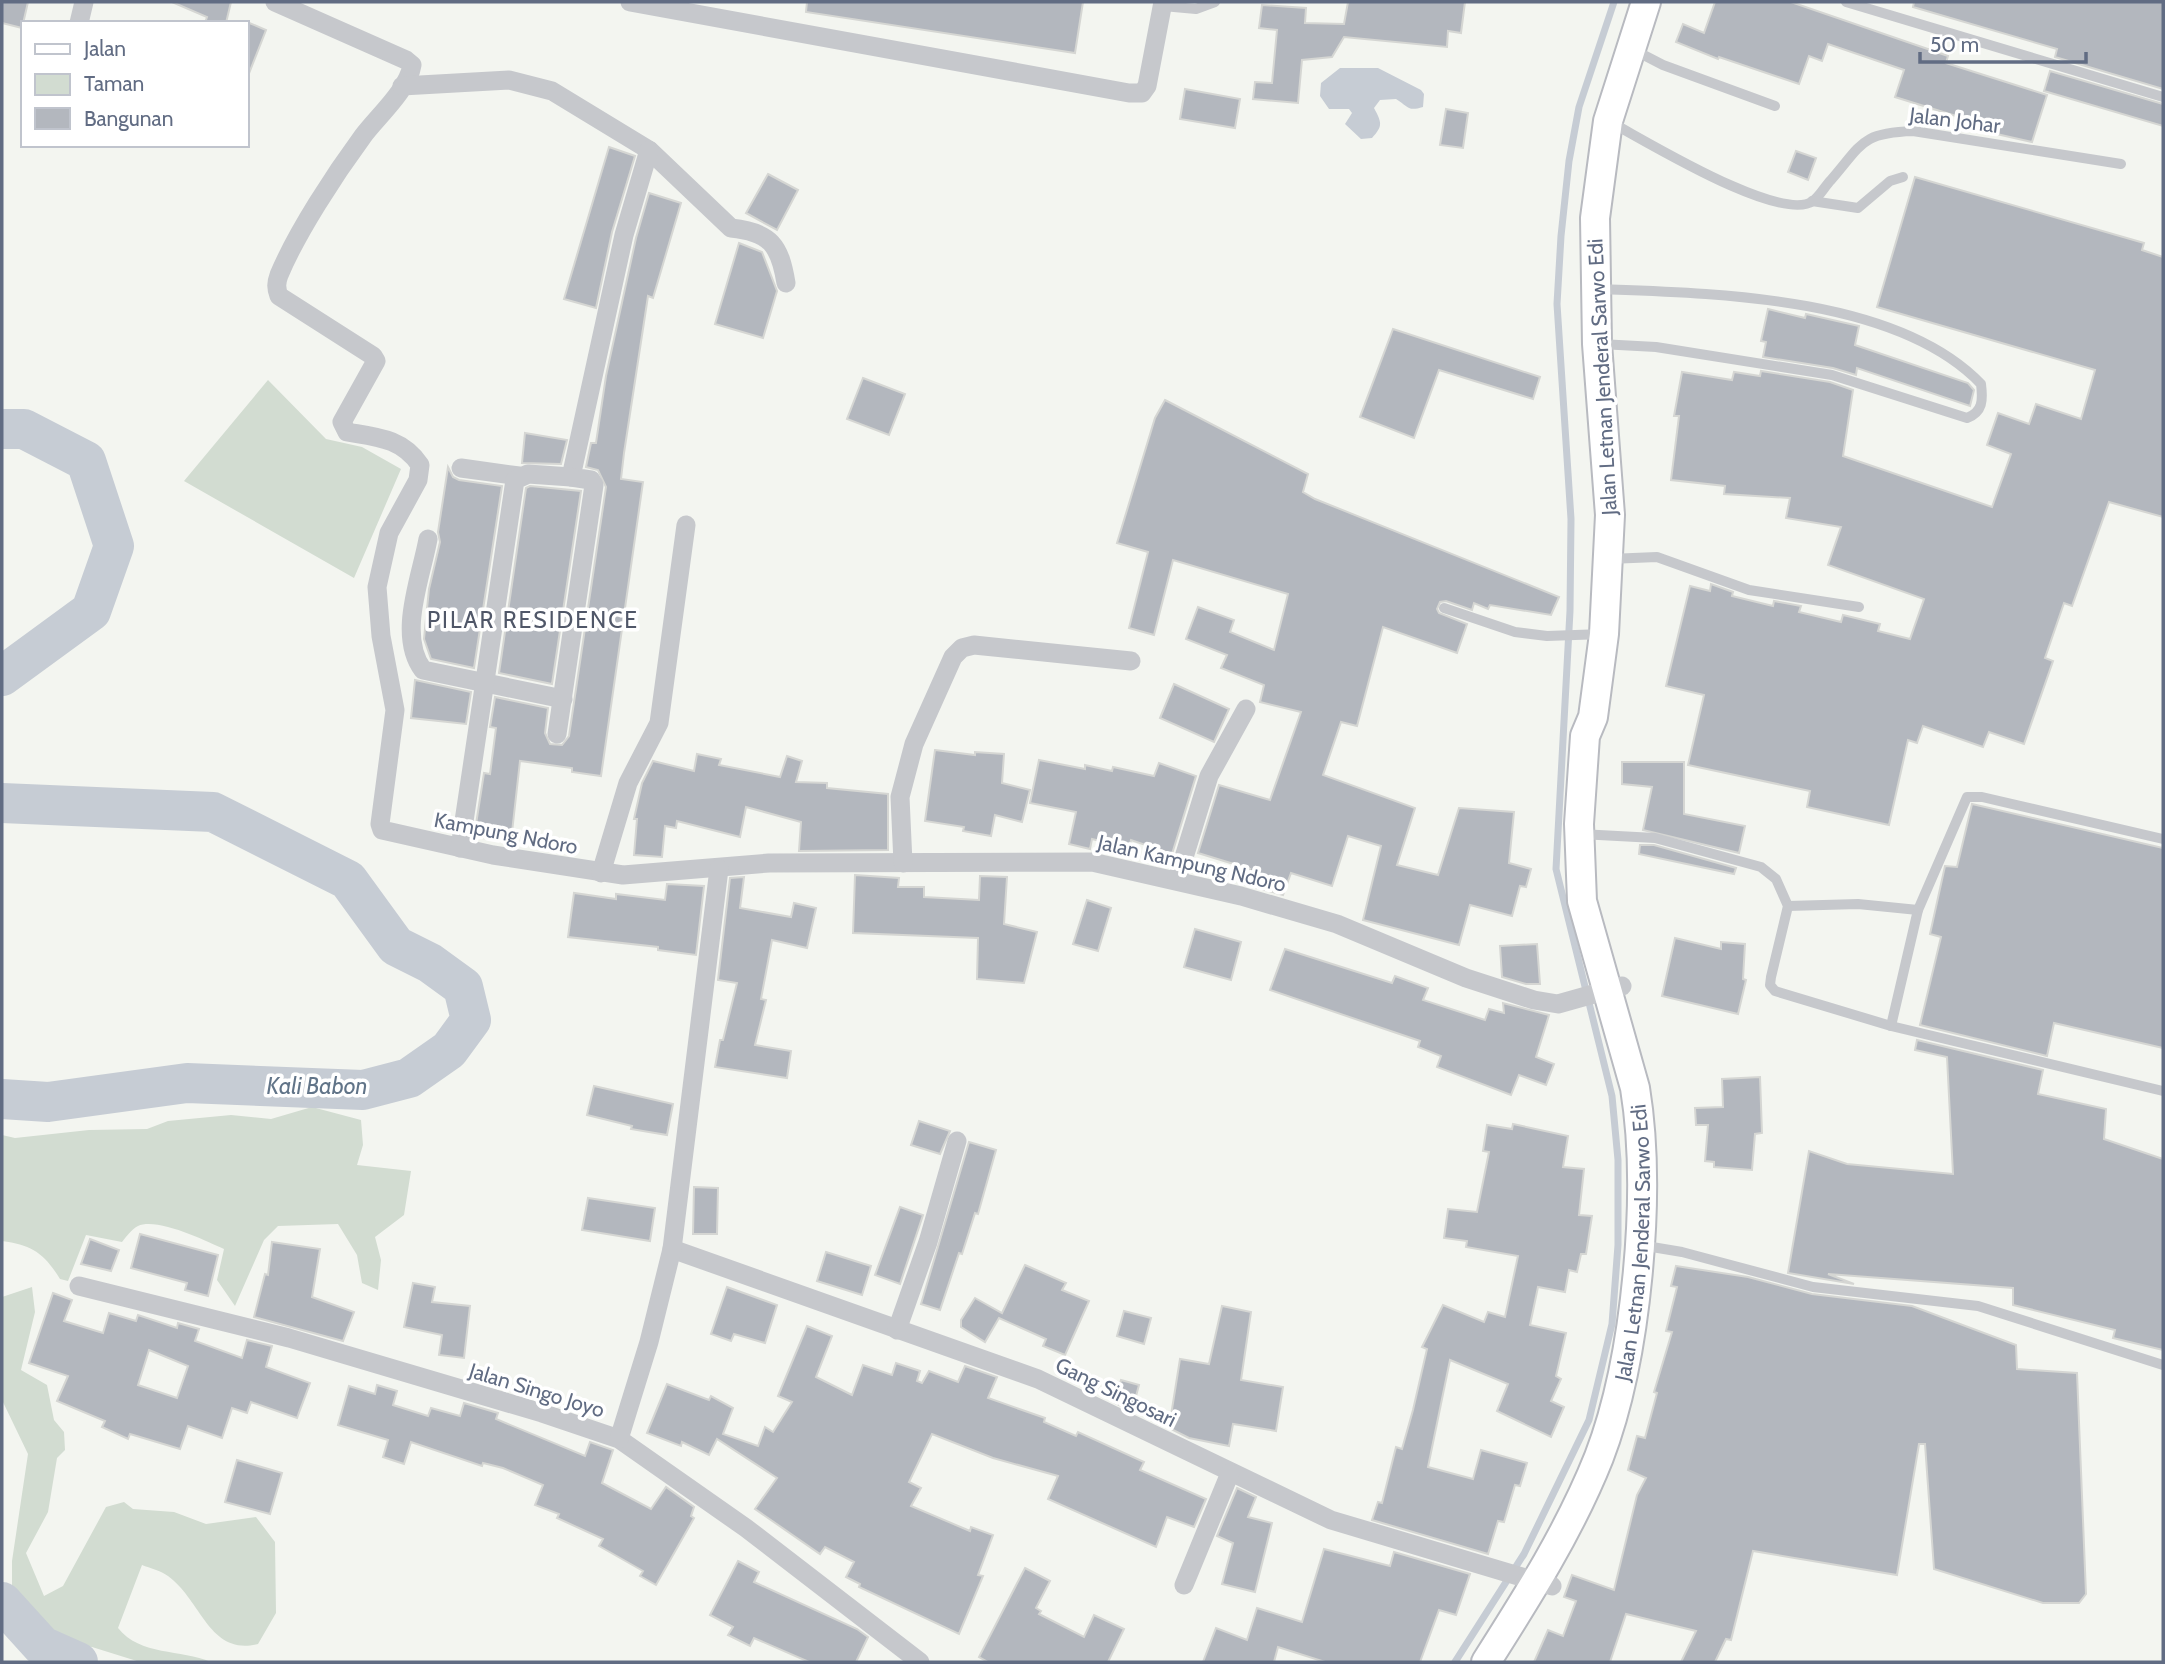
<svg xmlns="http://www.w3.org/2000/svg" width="2165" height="1664" viewBox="0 0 2165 1664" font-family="Cabin,sans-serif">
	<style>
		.green { fill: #d2dcd1 }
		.water { fill: #c6ccd4 }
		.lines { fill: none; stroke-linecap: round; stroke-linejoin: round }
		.stream { stroke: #c6ccd4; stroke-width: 7 }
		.river { stroke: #c6ccd4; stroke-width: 40 }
		.building { fill: #b3b7be; stroke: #d5d6d3; stroke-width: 2; fill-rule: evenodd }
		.secondary-casing { stroke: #b8bac0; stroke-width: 32 }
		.lane { stroke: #c6c8cc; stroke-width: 10 }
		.street { stroke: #c6c8cc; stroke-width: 19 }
		.secondary { stroke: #fff; stroke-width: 28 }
		.labels { text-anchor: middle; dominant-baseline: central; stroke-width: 7; stroke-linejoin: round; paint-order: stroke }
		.street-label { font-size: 21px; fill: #616c83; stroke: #fff }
		.neighbourhood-label { font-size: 23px; letter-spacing: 2px; fill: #505768; stroke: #fff }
		.water-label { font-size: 23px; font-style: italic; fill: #617488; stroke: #fff }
	</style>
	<rect width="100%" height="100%" fill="#f3f5f0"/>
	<g class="green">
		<path d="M268 380 326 439 362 447 401 469 354 578 184 481Z"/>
		<path d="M312 1107 361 1120 363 1145 357 1165 411 1171 404 1215 375 1237 381 1260 378 1290 362 1283 357 1255 338 1224 278 1226 264 1240 235 1306 217 1280 224 1249C206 1241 157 1217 138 1226 132 1229 126 1237 122 1242L86 1235 68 1281 60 1279C44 1253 32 1245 2 1241V1135L15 1138 89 1130 147 1129 168 1121 231 1115 271 1119Z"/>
		<path d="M32 1287 35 1312 21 1370 47 1385 54 1420 64 1432 65 1450 57 1458 48 1512 26 1553 44 1596 63 1586 106 1507 124 1502 133 1509 174 1512 206 1524 256 1517 275 1542 276 1613 258 1644C209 1656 202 1601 168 1576 161 1571 150 1568 142 1565L118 1628C140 1656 181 1649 211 1662H140L92 1647 63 1645 33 1633 12 1596V1561L28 1454 2 1400V1297Z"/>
	</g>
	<path class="water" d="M1340 68H1378L1421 90 1424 94 1423 107C1407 112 1408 106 1396 99L1380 100 1374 108C1382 123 1383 126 1372 138L1361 139 1345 124 1352 113 1349 109H1329L1320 96 1321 83Z"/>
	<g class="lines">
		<path class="stream" d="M1455 1662 1524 1554 1589 1420 1612 1324 1618 1245V1160L1612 1096 1556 869 1570 611 1571 519 1557 304 1561 236 1569 161 1579 107 1614 2"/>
		<g class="river">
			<path d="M2 429H24L86 461 114 546 91 611 2 676"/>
			<path d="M2 803 213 812 348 880 396 946 430 963 463 987 471 1020 449 1050 409 1078 363 1090 187 1083 48 1102 2 1099"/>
			<path d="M2 1602 42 1646 78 1662"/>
		</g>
	</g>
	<g class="building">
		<path d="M2 2H28L22 28 2 23Z"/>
		<path d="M172 2H231L226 23H205L207 17Z"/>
		<path d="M807 2H1083L1075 53 806 12Z"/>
		<path d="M1348 2H1465L1461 33 1448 31 1447 47 1344 37 1332 57 1302 60 1298 103 1253 99 1255 82 1272 83 1277 30 1259 28 1262 5 1306 8 1305 23 1344 24Z"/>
		<path d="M1715 2H1791L1948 56 1946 63 2047 95 2032 142 1970 128 1972 121 1895 97 1904 70 1828 44 1822 61 1809 56 1799 84 1719 57 1718 59 1676 42 1683 24 1704 33Z"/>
		<path d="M1914 2H2163V89L2055 57 2057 49 1913 7Z"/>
		<path d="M247 22 266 30 248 76 247 75Z"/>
		<path d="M2050 71 2163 104V126L2044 91Z"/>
		<path d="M1185 89 1240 99 1235 128 1180 119Z"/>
		<path d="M1446 109 1468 113 1463 148 1440 145Z"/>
		<path d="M609 147 635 156 612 232 596 308 564 299Z"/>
		<path d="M1796 151 1816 158 1808 180 1788 172Z"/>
		<path d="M768 174 798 190 777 230 746 213Z"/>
		<path d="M1915 177 2144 243 2142 250 2163 257V517L2109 502 2072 606 2064 603 2045 658 2053 661 2024 744 1989 732 1983 747 1923 726 1917 743 1908 740 1889 825 1807 807 1810 791 1688 765 1704 695 1666 686 1690 586 1710 591 1711 584 1733 592 1732 596 1773 606 1774 601 1801 606 1799 612 1841 622 1843 615 1880 624 1878 631 1910 639 1924 599 1828 565 1841 527 1786 518 1790 498 1724 494 1725 486 1671 480 1679 416H1674L1682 372 1732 380 1734 372 1760 376 1761 371 1830 382 1853 390 1843 456 1992 507 2011 454 1987 445 1998 413 2029 424 2036 404 2081 419 2095 370 1877 307Z"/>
		<path d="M649 193 681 203 653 298 648 296 624 453 621 479 643 482 601 776 572 772V768L520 761 511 841 474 837 484 773 490 774 496 728 490 727 495 697 548 708 545 733 550 744 562 745 569 736 606 487 598 470 586 467 591 443H596L606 376 636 238Z"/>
		<path d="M739 243 762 252 777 291 763 338 715 324Z"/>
		<path d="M1768 309 1805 318 1806 314 1859 326 1855 345 1968 383 1974 390 1970 406 1857 368 1856 375 1833 368 1763 357 1766 342 1761 341Z"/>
		<path d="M1393 329 1540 377 1533 399 1439 370 1414 438 1360 417Z"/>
		<path d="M863 378 905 394 889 435 847 419Z"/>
		<path d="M1165 400 1308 474 1303 492 1315 499 1559 597 1551 615 1490 605 1488 609 1474 603 1472 610 1446 601 1440 602 1437 609 1439 613 1467 624 1457 653 1383 627 1357 726 1341 722 1323 775 1415 808 1397 865 1438 875 1459 808 1514 812 1509 863 1531 869 1526 887 1520 886 1512 916 1470 905 1459 945 1363 920 1381 846 1348 836 1332 886 1291 873 1283 895 1244 884 1250 869 1198 853 1219 785 1270 800 1301 712 1260 702 1264 685 1221 668 1227 655 1186 639 1198 607 1234 620 1230 632 1274 650 1288 594 1173 560 1154 635 1129 628 1148 552 1117 543 1155 418Z"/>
		<path d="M525 433 567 440 561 464 522 463Z"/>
		<path d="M448 467 453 477 459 480 502 486 474 668 431 659 424 639 429 589 440 542 438 532Z"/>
		<path d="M530 486 581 491 552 684 499 673 526 488Z"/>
		<path d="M415 680 471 692 466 724 411 718Z"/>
		<path d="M1174 684 1229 709 1214 742 1160 718Z"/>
		<path d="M935 750 975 755V752L1004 754 1002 783 1030 790 1022 822 995 815 991 836 963 831 964 827 925 821Z"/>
		<path d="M697 754 721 759 719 765 780 777 787 756 802 761 796 782 827 783V788L888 794V850L799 851 801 822 746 807 740 837 677 821 676 828 665 826 662 857 634 855 637 819H634L642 783 653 761 694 771Z"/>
		<path d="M1039 760 1085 769V765L1112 771 1113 767 1154 776 1159 763 1196 776 1172 854 1131 840 1129 848 1092 839 1090 849 1069 844 1076 812 1030 803Z"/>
		<path d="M1622 762H1684V814L1745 826 1739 853 1643 830 1652 787 1622 784Z"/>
		<path d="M1972 804 2163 848V1048L2054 1023 2047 1056 1920 1025 1941 937 1930 934 1945 866 1957 867Z"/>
		<path d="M1640 845H1654L1736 868 1734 874 1639 854Z"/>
		<path d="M855 875 899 878 898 887H924V897L979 900 980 876 1007 877 1004 924 1037 932 1024 983 977 979 978 938 853 933Z"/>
		<path d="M744 877 740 908 791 917 794 903 816 908 807 948 772 940 761 999 766 1000 755 1045 791 1051 787 1078 715 1067 720 1040H723L737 983 718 980 730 878Z"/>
		<path d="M667 884 704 886 696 955 658 950V947L568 937 574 893 616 899V894L665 900Z"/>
		<path d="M1087 900 1111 908 1098 951 1073 944Z"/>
		<path d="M1195 929 1241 942 1231 980 1184 967Z"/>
		<path d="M1675 938 1721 949V942L1745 944 1743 979 1746 980 1738 1014 1662 996Z"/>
		<path d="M1537 944 1540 984H1526L1502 977 1500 946Z"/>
		<path d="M1285 949 1392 983 1395 976 1428 988 1423 1000 1485 1020 1489 1009 1504 1013 1503 1003 1549 1015 1536 1057 1554 1064 1546 1085 1519 1075 1511 1095 1437 1067 1441 1056 1418 1047 1420 1041 1270 990Z"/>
		<path d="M1917 1040 2043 1070 2038 1094 2106 1109 2104 1139 2163 1159V1350L2113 1338 2115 1330 2013 1305V1288L1828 1274 1854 1284 1788 1273 1809 1151 1847 1164 1953 1174 1947 1057 1915 1050Z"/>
		<path d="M1760 1077 1762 1133 1755 1134 1752 1170 1714 1167V1162L1705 1161 1708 1125H1696L1695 1108 1723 1107 1722 1079Z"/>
		<path d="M594 1086 673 1104 667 1135 631 1129 632 1126 587 1115Z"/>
		<path d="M919 1121 950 1131 940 1154 911 1145Z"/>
		<path d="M1513 1124 1568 1136 1563 1167 1584 1169 1579 1215 1592 1216 1586 1254H1581L1577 1272 1569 1270 1565 1292 1538 1287 1530 1325 1566 1333 1556 1376 1561 1379 1551 1401 1564 1407 1551 1437 1497 1411 1508 1384 1450 1360 1428 1467 1473 1479 1481 1450 1527 1463 1520 1486 1515 1485 1504 1522 1498 1521 1488 1554 1372 1520 1378 1502 1382 1503 1396 1447 1402 1449 1413 1410 1427 1349 1422 1347 1443 1305 1484 1322 1488 1312 1505 1317 1518 1256 1466 1247 1467 1241 1444 1238 1448 1209 1477 1212 1489 1152 1483 1151 1487 1125 1512 1129Z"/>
		<path d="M969 1142 996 1150 978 1214 975 1213 962 1254 959 1253 940 1310 921 1304Z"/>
		<path d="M694 1187 718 1188 717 1234H693Z"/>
		<path d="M588 1198 655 1208 650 1241 582 1230Z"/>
		<path d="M900 1207 923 1215 900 1284 875 1275Z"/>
		<path d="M140 1234 218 1255 208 1296 185 1290 187 1283 131 1268Z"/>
		<path d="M90 1239 119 1250 111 1271 81 1264Z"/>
		<path d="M272 1242 320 1249 312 1297 354 1312 343 1341 254 1317 265 1274 268 1275Z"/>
		<path d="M826 1252 871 1266 862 1295 817 1281Z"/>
		<path d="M1025 1265 1066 1283 1062 1290 1089 1301 1065 1355 1043 1346 1046 1339 999 1318 985 1342 961 1327V1320L975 1298 1002 1313Z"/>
		<path d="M1676 1266 1748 1277 1812 1294 1912 1306 2016 1345 2017 1369 2077 1373 2086 1594 2079 1603H2043L1934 1569 1925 1444H1919L1897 1575 1753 1551 1731 1640 1726 1639 1715 1662H1681L1696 1631 1626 1614 1610 1662H1534L1548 1630 1563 1636 1576 1601 1564 1597 1572 1575 1614 1590 1637 1495 1646 1478 1628 1470 1637 1436 1645 1438 1657 1393 1654 1392 1672 1332 1666 1331 1677 1287 1671 1286Z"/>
		<path d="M413 1283 435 1287 432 1302 470 1306 464 1358 439 1355 442 1335 404 1327Z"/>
		<path d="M727 1287 777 1305 765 1343 734 1334 731 1341 711 1334Z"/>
		<path d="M53 1293 72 1300 64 1321 103 1333 109 1313 136 1321 138 1315 177 1328 178 1323 199 1329 195 1341 242 1358 247 1340 272 1346 266 1367 310 1383 297 1418 251 1402 247 1413 232 1408 222 1438 188 1426 180 1449 130 1434 128 1439 102 1427 105 1421 57 1401 68 1376 29 1363ZM149 1350 188 1366 177 1398 138 1385Z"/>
		<path d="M1222 1306 1251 1312 1241 1380 1283 1387 1276 1431 1233 1424 1229 1446 1189 1438 1169 1428 1180 1359 1209 1364Z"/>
		<path d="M1124 1311 1151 1318 1144 1344 1117 1336Z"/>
		<path d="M807 1326 832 1336 816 1377 852 1395 863 1365 892 1375 896 1363 920 1371 917 1381 922 1383 929 1371 958 1382 965 1366 997 1377 988 1398 1045 1418 1044 1422 1076 1436 1078 1432 1144 1462 1140 1470 1206 1499 1194 1527 1167 1517 1156 1547 1048 1499 1058 1476 993 1458 932 1434 909 1482 921 1488 911 1506 970 1531 971 1527 993 1535 978 1575 983 1576 959 1634 859 1587 860 1584 846 1577 854 1562 825 1547 820 1554 755 1509 777 1478 717 1439 709 1455 682 1442 681 1446 647 1433 667 1384 709 1400 711 1396 733 1408 723 1434 758 1446 765 1427 773 1432 792 1402 778 1396Z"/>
		<path d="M1121 1380 1139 1385 1132 1411 1115 1403Z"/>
		<path d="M377 1385 397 1391 393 1405 428 1416 431 1408 460 1416 464 1403 498 1413 496 1419 585 1456 590 1442 613 1450 602 1483 651 1509 666 1487 694 1507 691 1516 694 1518 656 1585 640 1576 643 1571 599 1546 603 1539 557 1518 559 1514 535 1505 543 1485 503 1468 483 1463 482 1466 411 1442 404 1464 383 1457 388 1440 338 1425 349 1386 375 1394Z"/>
		<path d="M237 1460 282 1473 270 1514 225 1502Z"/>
		<path d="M1237 1488 1256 1497 1248 1517 1272 1523 1255 1592 1222 1584 1233 1543 1217 1536Z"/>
		<path d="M1324 1549 1390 1566 1394 1552 1470 1574 1456 1615 1439 1610 1420 1662H1325L1278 1647 1274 1662H1203L1216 1628 1247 1640 1257 1608 1302 1622Z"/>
		<path d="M738 1561 759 1572 754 1582 857 1629 868 1637 856 1662H809L754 1638 750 1646 728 1635 733 1627 710 1615Z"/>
		<path d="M1025 1568 1050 1581 1036 1608 1041 1611 1039 1614 1084 1637 1094 1615 1124 1629 1108 1662H988L979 1657Z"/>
	</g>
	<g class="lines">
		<defs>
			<g id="secondary">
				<path id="s1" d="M1486 1662C1528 1596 1570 1530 1599 1457 1637 1358 1652 1192 1635 1088L1582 901 1579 824 1585 736 1593 717 1604 634 1610 515 1597 344 1595 218 1608 121 1646 2"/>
			</g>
		</defs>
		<use href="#secondary" class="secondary-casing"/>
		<g class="lane">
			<path d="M1846 2 2163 97"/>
			<path d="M1163 6 1196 9 1215 2"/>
			<path d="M1632 49 1663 65 1775 106"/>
			<path d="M1612 123C1646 141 1781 224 1813 201 1820 196 1825 186 1831 180 1863 143 1861 133 1913 131L2121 164"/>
			<path d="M1812 201 1858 208 1890 181 1903 177"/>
			<path d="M1598 289C1712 293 1897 296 1981 384 1983 400 1983 412 1967 418L1832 375 1656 347 1600 344"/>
			<path d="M1609 559 1657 557 1749 590 1859 607"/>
			<path d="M1444 608 1515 632 1547 636 1603 634"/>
			<path d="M1580 834 1655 838 1761 867 1776 879 1788 906 1771 977 1770 985 1775 991 1891 1026 2163 1091"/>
			<path d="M1788 906 1858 904 1918 910 1891 1026"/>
			<path d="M1918 910 1967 797H1982L2163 839"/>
			<path d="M1640 1245 1682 1252 1813 1287 1978 1306 2163 1365"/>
		</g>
		<g class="street">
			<path d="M275 2 406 60 412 65C408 90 378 116 363 136 335 174 297 232 279 275 276 283 276 288 279 296L373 356 376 361 342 422 347 432C376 437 402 438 420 465L418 480 389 533 377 587 381 636 395 710 380 824 382 830 493 855 623 875 769 863 1092 862 1241 896 1337 924 1466 978 1534 1000 1558 1004 1622 986"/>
			<path d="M630 2 1129 93H1142L1147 86 1163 2"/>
			<path d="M79 23 84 2"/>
			<path d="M402 86 509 80 552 91 649 150 731 228C771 232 780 246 786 283"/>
			<path d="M461 468 519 476"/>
			<path d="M428 539C421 578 397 635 423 670L563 699"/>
			<path d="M557 734 594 485 591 480 571 477 624 235 649 150"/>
			<path d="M460 848 515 480 528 474 571 477"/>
			<path d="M903 863 900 797 914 744 953 657 962 648 974 645 1131 661"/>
			<path d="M601 873 628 783 659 723 686 525"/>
			<path d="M1177 880 1209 776 1246 709"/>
			<path d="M672 1249 1038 1379 1331 1520 1552 1586"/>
			<path d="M79 1286 289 1338 542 1413 619 1439 746 1528 920 1662"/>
			<path d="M897 1330 928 1242 957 1141"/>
			<path d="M619 1439 649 1342 672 1249 719 869"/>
			<path d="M1184 1585 1230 1473"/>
		</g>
		<use href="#secondary" class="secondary"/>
	</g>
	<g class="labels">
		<g class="street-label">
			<text transform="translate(1955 120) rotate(7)">Jalan Johar</text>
			<text transform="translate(1602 377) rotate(-93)">Jalan Letnan Jenderal Sarwo Edi</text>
			<text transform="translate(506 833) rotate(11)">Kampung Ndoro</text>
			<text transform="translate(1192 863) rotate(13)">Jalan Kampung Ndoro</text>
			<text stroke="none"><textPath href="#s1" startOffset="453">Jalan Letnan Jenderal Sarwo Edi</textPath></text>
			<text transform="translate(537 1390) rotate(17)">Jalan Singo Joyo</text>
			<text transform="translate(1116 1392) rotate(26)">Gang Singosari</text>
		</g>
		<g class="neighbourhood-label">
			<text x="533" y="620">PILAR RESIDENCE</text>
		</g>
		<g class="water-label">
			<text x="317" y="1086">Kali Babon</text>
		</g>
	</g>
	<rect width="2165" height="1664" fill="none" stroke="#616c83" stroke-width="7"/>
	<rect x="21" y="21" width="228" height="126" fill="#ffffff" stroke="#c0c4cd" stroke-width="2"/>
	<rect x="35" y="44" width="35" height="10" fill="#ffffff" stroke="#c0c4cd" stroke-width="2"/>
	<text x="84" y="56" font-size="21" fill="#616c83">Jalan</text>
	<rect x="35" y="74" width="35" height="21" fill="#d2dcd1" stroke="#c0c4cd" stroke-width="2"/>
	<text x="84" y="91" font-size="21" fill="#616c83">Taman</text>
	<rect x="35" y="108" width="35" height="21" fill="#b3b7be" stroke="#c0c4cd" stroke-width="2"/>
	<text x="84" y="126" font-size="21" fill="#616c83">Bangunan</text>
	<path d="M1920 52v10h166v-10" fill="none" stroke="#616c83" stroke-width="3.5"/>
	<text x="1930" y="52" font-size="21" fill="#616c83" stroke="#ffffff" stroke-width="5" paint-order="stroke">50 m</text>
</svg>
